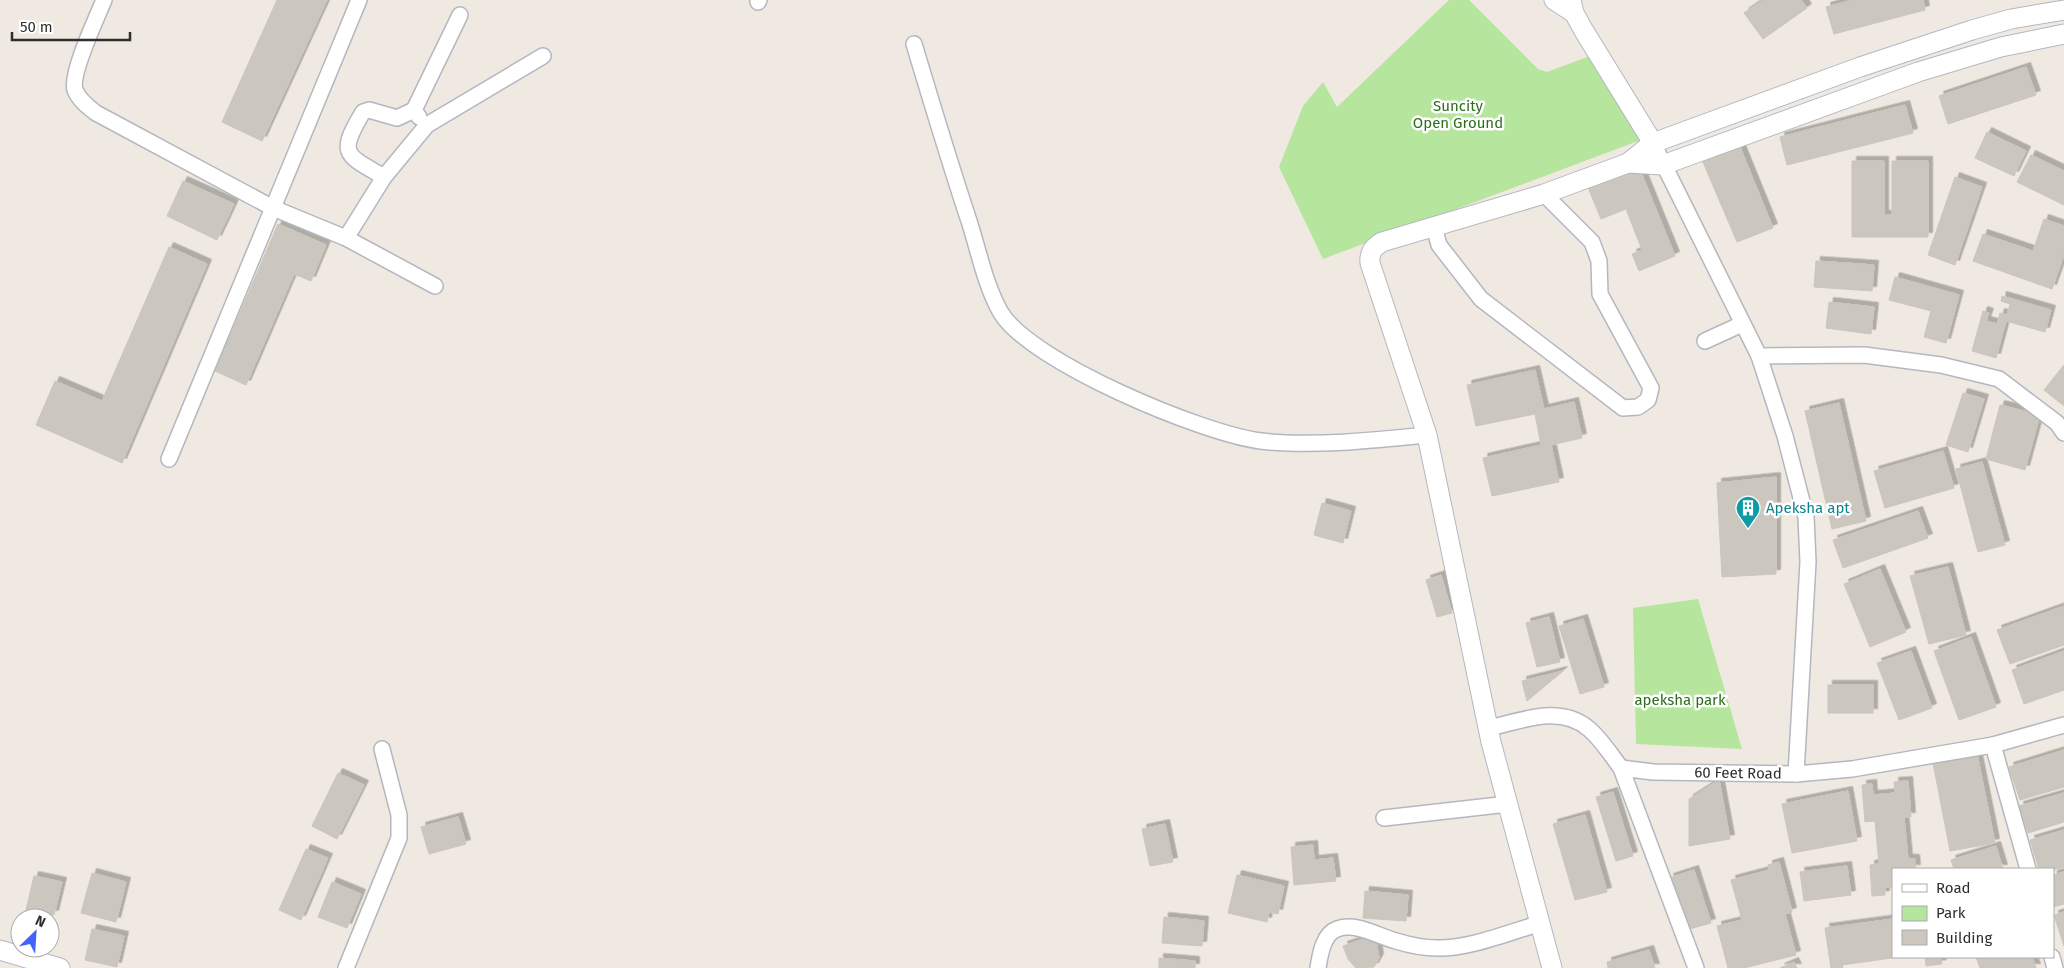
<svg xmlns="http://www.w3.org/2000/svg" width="2064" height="968" viewBox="0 0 2064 968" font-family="'Fira Sans',sans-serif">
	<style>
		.green { fill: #b6e59e }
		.building { fill: #cbc7bf; stroke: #cbc5ba; filter: url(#shadow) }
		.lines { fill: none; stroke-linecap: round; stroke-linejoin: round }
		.minor-casing { stroke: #b4b7c1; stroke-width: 18 }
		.tertiary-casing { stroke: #b4b7c1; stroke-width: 21 }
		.minor { stroke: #fff; stroke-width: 15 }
		.tertiary { stroke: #fff; stroke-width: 19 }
		.labels { text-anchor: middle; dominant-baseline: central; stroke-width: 5; stroke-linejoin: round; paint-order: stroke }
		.park-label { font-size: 15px; fill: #2c6e1b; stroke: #fff }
		.culture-label { font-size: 15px; fill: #0d838f; stroke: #fff; text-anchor: start }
		.street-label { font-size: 15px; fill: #2e2e2e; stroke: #fff }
	</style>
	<defs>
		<filter id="shadow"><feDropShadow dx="4.5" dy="-4.5" stdDeviation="0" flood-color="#0004"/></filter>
	</defs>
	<rect width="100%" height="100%" fill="#efe9e1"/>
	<g class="green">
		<path d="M1449 0H1469L1538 69 1547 72 1590 56 1646 138 1323 259 1279 167 1303 106 1323 82 1337 107Z"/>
		<path d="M1698 599 1742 749 1636 744 1633 608Z"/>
	</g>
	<g class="building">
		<path d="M277 0H327L262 141 222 122Z"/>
		<path d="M1763 0H1801L1807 8 1763 39 1744 13Z"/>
		<path d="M1852 0H1923L1925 10 1834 34 1826 7Z"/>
		<path d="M2026 67 2036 95 1948 124 1939 96Z"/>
		<path d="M1905 105 1913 133 1787 165 1780 137Z"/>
		<path d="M1987 132 2026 151 2014 176 1975 158Z"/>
		<path d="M1740 147 1773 228 1737 242 1703 162Z"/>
		<path d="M2031 155 2064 171V205L2017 182Z"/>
		<path d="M1852 161H1884V215H1892V161H1928V237H1852Z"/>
		<path d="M1638 165 1675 256 1639 271 1632 254 1642 250 1626 209 1601 219 1587 185Z"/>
		<path d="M1955 177 1982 187 1955 265 1928 255Z"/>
		<path d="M183 181 234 204 217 240 167 216Z"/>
		<path d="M2044 219 2064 226V255L2052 289 1973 261 1983 234 2033 251Z"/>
		<path d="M278 224 326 245 311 281 294 274 246 385 215 371Z"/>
		<path d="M169 247 207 264 122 463 36 425 55 381 102 401Z"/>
		<path d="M1816 261 1874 265 1872 291 1814 287Z"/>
		<path d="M1895 277 1959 295 1946 343 1924 337 1931 311 1889 300Z"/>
		<path d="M2002 296 2051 310 2045 332 2006 321 1996 358 1972 351 1983 311 1989 313 1986 321 1997 324 2000 313 2007 315 2010 304 2001 301Z"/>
		<path d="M1829 302 1874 307 1871 334 1826 328Z"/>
		<path d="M2064 365V406L2044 390Z"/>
		<path d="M1535 370 1544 409 1574 402 1582 438 1551 445 1559 482 1492 496 1483 458 1541 445 1535 414 1476 426 1467 385Z"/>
		<path d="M1963 393 1984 399 1968 452 1946 445Z"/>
		<path d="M1839 403 1866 521 1832 529 1805 411Z"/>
		<path d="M2000 405 2040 415 2025 470 1986 459Z"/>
		<path d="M1943 451 1954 488 1885 508 1874 471Z"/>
		<path d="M1982 462 2005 545 1978 552 1956 469Z"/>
		<path d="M1776 477V574L1722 577 1717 483Z"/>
		<path d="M1322 503 1351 511 1343 543 1314 535Z"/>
		<path d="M1918 511 1928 538 1843 568 1833 540Z"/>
		<path d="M1948 567 1966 635 1929 644 1910 576Z"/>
		<path d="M1880 569 1906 632 1870 647 1844 584Z"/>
		<path d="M1441 575 1452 613 1437 617 1426 580Z"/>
		<path d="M2064 606V645L2010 664 1997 630Z"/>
		<path d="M1549 617 1560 662 1537 667 1526 623Z"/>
		<path d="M1583 619 1604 687 1580 694 1559 626Z"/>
		<path d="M1971 637 1996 707 1959 720 1934 651Z"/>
		<path d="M1911 651 1932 708 1899 720 1877 663Z"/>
		<path d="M2064 651V690L2024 704 2012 670Z"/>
		<path d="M1563 671 1527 701 1522 681Z"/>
		<rect x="1828" y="685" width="45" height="28"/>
		<path d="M2064 750V787L2020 800 2009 767Z"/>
		<path d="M1977 754 1995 843 1950 851 1933 763Z"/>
		<path d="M338 773 364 785 337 839 312 826Z"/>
		<path d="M1719 780 1730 839 1689 846V799Z"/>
		<path d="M1908 781 1911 817H1904L1908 859H1915L1916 869H1893V887H1885V895L1872 896 1870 865 1879 864 1875 821 1865 822 1862 785 1872 784 1873 795 1895 793 1894 782Z"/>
		<path d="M1848 791 1857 841 1792 853 1782 804Z"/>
		<path d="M1613 792 1633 856 1616 861 1596 797Z"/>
		<path d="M2064 793V822L2028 833 2019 806Z"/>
		<path d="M1585 815 1607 892 1575 900 1553 824Z"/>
		<path d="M458 817 466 844 429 854 421 827Z"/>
		<path d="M1165 824 1173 862 1150 866 1142 829Z"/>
		<path d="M2064 830V867L2053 870 2039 869 2030 840Z"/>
		<path d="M1313 845 1314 860 1333 858 1336 881 1294 885 1291 847Z"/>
		<path d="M1996 846 2003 869H1954L1951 860Z"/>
		<path d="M306 849 328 858 301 920 279 910Z"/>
		<path d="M1779 862 1792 912 1785 914 1796 955 1744 968H1728L1717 926 1742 920 1731 880 1769 870 1768 865Z"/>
		<path d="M1847 866 1851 895 1804 901 1800 872Z"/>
		<path d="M1694 870 1711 923 1686 930 1669 878Z"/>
		<path d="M2064 872V904L2053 907V875Z"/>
		<path d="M92 873 126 882 116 922 81 913Z"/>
		<path d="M1237 875 1284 886 1278 914 1269 912 1267 922 1228 913Z"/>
		<path d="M34 876 62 882 54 915 26 910Z"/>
		<path d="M332 882 361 894 347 928 318 917Z"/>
		<path d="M1365 891 1408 895 1406 921 1363 918Z"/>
		<path d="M2064 912V946L2054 915Z"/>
		<path d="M1164 917 1204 921 1202 946 1162 943Z"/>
		<path d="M1893 919V957H1899L1842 965 1843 968H1831L1825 928Z"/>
		<path d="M92 929 124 936 117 967 85 960Z"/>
		<path d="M1375 935 1379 958 1374 967 1356 968 1348 959 1343 946Z"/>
		<path d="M1649 950 1655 968H1608L1607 962Z"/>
		<path d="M1925 957H1941L1942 964 1926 966Z"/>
		<path d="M1976 957H2032L2036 968H1980Z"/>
		<path d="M1159 958 1195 961V968H1159Z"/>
		<path d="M1794 962 1797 968H1780Z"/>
	</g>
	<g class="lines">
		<defs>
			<g id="minor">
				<path d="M104 0C97 17 70 74 75 90 79 100 88 107 96 113L273 208 346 238 435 286"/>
				<path d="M758 2 759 0"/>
				<path d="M914 44C932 104 950 164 970 224 979 253 986 287 1001 313 1031 362 1203 434 1261 441 1310 447 1378 440 1427 435"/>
				<path d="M419 117 414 110 460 15"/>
				<path d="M1653 143 1759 356 1785 436 1806 517 1808 562 1796 774"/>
				<path d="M384 177C344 154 338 154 363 112L369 110 397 118 414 110"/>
				<path d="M1434 227 1439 245 1481 299 1623 408 1638 407 1648 400 1651 388 1600 294 1599 261 1592 242 1544 194"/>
				<path d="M346 238 384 177 427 125 543 56"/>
				<path d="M1705 341 1742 324"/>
				<path d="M1759 356 1864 355 1941 365 1999 379 2057 423 2064 433"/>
				<path d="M169 459 359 0"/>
				<path d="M1489 728C1521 721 1560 704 1589 729 1601 739 1611 755 1621 768"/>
				<path d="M1993 745 2028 869"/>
				<path d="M1384 818 1508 804"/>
				<path d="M2052 957 2055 968"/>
				<path d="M346 968 399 838V815L382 749"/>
				<path d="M1318 968C1320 955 1323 934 1337 929 1357 922 1377 936 1396 941 1409 945 1424 948 1437 948 1469 949 1510 932 1541 923"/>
				<path d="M1696 968 1621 768 1653 772 1796 774 1852 769 1993 745 2064 725"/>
			</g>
			<g id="tertiary">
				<path d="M1554 0 1574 13"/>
				<path d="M1571 0 1574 13 1584 31 1653 143"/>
				<path d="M1628 163 1663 165 1918 72 2001 47 2064 34"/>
				<path d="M0 950 60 968"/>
				<path d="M1552 968 1491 742 1427 435 1370 263C1369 252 1373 248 1382 242L1544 194 1628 163 1653 143 1860 67 1972 30 2011 19 2064 10"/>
			</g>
		</defs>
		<use href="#minor" class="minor-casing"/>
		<use href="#tertiary" class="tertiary-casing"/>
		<use href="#minor" class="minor"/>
		<use href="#tertiary" class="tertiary"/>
	</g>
	<defs>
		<symbol id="building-pin" viewBox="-11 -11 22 30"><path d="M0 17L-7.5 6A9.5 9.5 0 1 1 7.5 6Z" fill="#0f9aa8" stroke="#fff"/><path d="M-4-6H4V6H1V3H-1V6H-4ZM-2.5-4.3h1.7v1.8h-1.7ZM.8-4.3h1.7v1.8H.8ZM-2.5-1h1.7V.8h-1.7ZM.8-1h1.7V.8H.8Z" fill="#fff"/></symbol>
	</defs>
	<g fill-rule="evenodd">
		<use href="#building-pin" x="1734" y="494" width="28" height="38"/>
	</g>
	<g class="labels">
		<g class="park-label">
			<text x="1458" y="106">Suncity<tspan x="1458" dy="17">Open Ground</tspan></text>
			<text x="1680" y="700">apeksha park</text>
		</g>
		<g class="culture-label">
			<text x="1766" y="508">Apeksha apt</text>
		</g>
		<g class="street-label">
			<text transform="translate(1738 773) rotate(1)">60 Feet Road</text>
		</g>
	</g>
	<rect x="1892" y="868" width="162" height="90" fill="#ffffff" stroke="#ababab"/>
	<rect x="1902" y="884" width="25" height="8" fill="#ffffff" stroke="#ababab"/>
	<text x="1936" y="893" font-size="15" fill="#2e2e2e">Road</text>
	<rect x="1902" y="906" width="25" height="15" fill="#b6e59e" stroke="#ababab"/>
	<text x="1936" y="918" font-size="15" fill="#2e2e2e">Park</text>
	<rect x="1902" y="930" width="25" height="15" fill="#cbc7bf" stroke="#ababab"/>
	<text x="1936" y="943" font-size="15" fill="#2e2e2e">Building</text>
	<g transform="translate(35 933) rotate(25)"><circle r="24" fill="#ffffff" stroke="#ababab"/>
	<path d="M0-4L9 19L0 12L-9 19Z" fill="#4264fb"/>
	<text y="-8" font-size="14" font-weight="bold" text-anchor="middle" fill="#2e2e2e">N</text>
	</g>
	<path d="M12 32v8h118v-8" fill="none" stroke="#2e2e2e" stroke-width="2.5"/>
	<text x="20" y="32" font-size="15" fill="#2e2e2e" stroke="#ffffff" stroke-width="4" paint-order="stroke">50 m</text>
</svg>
